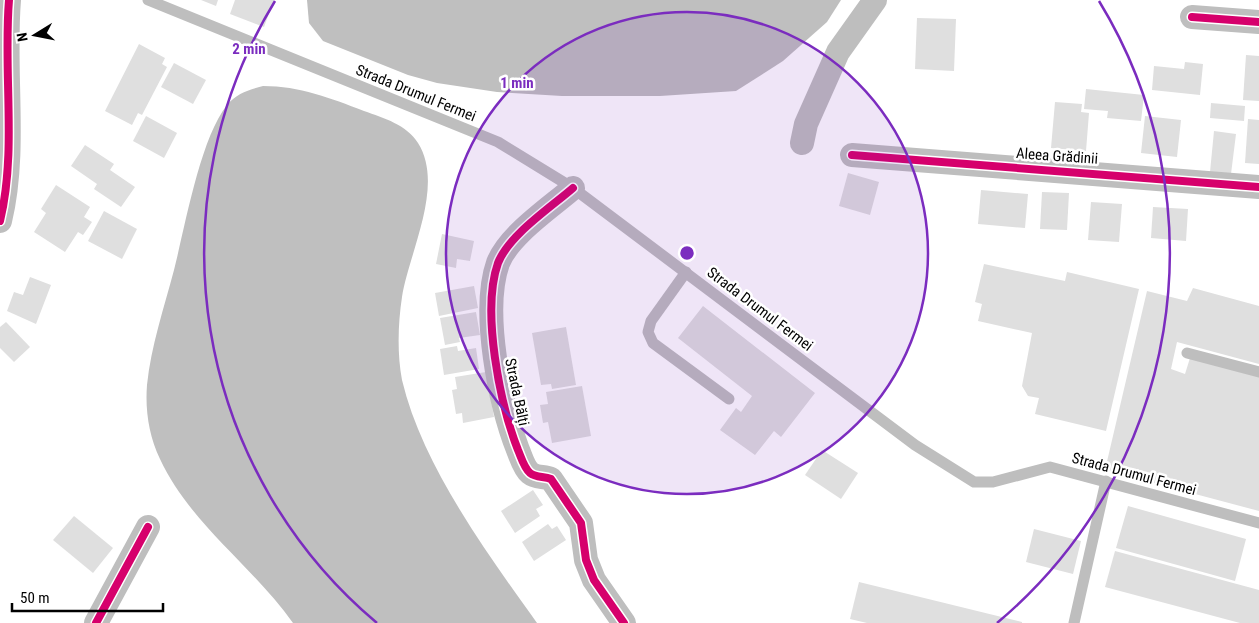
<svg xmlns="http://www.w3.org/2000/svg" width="1259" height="623" viewBox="0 0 1259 623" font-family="'Roboto Condensed',sans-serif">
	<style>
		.water { fill: #bfbfbf }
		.building { fill: #dfdfdf }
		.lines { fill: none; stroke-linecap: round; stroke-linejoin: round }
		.lane { stroke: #bebebe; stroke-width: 11 }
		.street { stroke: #bebebe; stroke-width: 24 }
		.cycleway-casing { stroke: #fff; stroke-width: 11 }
		.cycleway { stroke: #d6006c; stroke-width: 8 }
		.ring { fill: none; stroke: #7b2cbf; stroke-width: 2.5 }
		.labels { text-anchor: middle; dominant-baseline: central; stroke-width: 5; stroke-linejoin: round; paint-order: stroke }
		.street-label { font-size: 15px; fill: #000; stroke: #fff }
		.centre { fill: #7b2cbf; stroke: #fff; stroke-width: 2.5 }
		.ring-label { font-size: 15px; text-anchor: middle; font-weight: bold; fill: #7b2cbf; stroke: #fff; stroke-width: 5; stroke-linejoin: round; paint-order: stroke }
	</style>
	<rect width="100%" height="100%" fill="#fff"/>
	<g class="water">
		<path d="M307 0H841L827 22 783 61 736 91 660 96H562L497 92 437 83 408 75 323 41 309 23Z"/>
		<path d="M263 86C300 86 330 98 364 111 384 118 407 125 418 143 445 186 409 252 402 297 398 323 397 354 402 380 422 465 487 553 537 623H293C252 565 191 525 160 459 149 436 145 410 147 385 151 346 164 308 174 270 185 227 200 139 227 105 237 93 248 90 263 86Z"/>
	</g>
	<g class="building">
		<path d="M201 0H218L216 6Z"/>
		<path d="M235 0H274L264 27 230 14Z"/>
		<path d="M917 18 956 19 954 71 915 69Z"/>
		<path d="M139 44 165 58 162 64 167 67 142 115 138 113 132 125 105 111Z"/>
		<path d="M1246 55 1259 56V101L1243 100Z"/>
		<path d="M1185 62 1203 64 1200 95 1152 90 1154 66 1184 69Z"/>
		<path d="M174 63 206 80 193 104 161 87Z"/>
		<path d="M1086 89 1144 95 1141 121 1107 118 1108 111 1084 109Z"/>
		<path d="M1055 102 1082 104 1081 112 1089 113 1086 151 1051 148Z"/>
		<path d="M1211 103 1245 106 1244 121 1210 118Z"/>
		<path d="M146 116 177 133 164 158 133 141Z"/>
		<path d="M1145 116 1181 120 1177 157 1141 153Z"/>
		<path d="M1248 119 1259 120V164L1245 163Z"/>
		<path d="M1214 131 1236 134 1231 174 1210 172Z"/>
		<path d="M85 145 114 164 110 170 135 187 121 207 94 189 97 184 71 166Z"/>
		<path d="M848 173 879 182 870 215 839 206Z"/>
		<path d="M56 185 90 207 84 217 92 222 83 235 78 232 65 252 34 232 46 213 41 209Z"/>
		<path d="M981 190 1028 194 1025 228 978 224Z"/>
		<path d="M1042 192 1069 193 1067 230 1040 229Z"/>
		<path d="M1091 202 1122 204 1119 242 1088 240Z"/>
		<path d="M1153 207 1188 209 1186 241 1151 238Z"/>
		<path d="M104 211 137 229 122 259 88 241Z"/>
		<path d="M442 234 474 241 470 261 457 259 456 268 436 264Z"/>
		<path d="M984 264 1065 281 1067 272 1139 289 1106 431 1035 414 1039 398 1028 396 1022 386 1032 333 978 321 982 304 975 302Z"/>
		<path d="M30 277 51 285 36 324 7 311 14 292 23 295Z"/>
		<path d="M474 286 478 308 439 316 435 293Z"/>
		<path d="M1193 288 1259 306V364L1177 342 1171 369 1185 374 1190 358 1259 377V511L1105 470 1147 291 1187 301Z"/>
		<path d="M703 306 815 393 781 437 774 431 755 455 720 430 736 408 741 412 752 396 678 338Z"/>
		<path d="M476 312 480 335 459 338 460 342 445 345 440 318Z"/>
		<path d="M6 322 30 347 14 362 0 348V327Z"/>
		<path d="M566 327 576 385 552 389 551 384 541 385 532 333Z"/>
		<path d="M457 346 458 351 476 348 479 369 444 375 440 349Z"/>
		<path d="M486 372 494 417 463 423 462 413 456 414 452 390 457 389 455 377Z"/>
		<path d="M582 386 591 436 552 443 548 422 543 423 540 405 548 404 546 392Z"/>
		<path d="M822 450 858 473 841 499 805 475Z"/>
		<path d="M533 490 543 505 536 509 540 516 515 533 501 511Z"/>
		<path d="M1128 506 1246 539 1235 581 1116 548Z"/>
		<path d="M74 516 113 548 93 573 53 540Z"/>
		<path d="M548 524 552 529 557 526 566 540 534 561 522 542Z"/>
		<path d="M1034 529 1081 541 1073 574 1026 562Z"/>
		<path d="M1115 551 1259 590V623H1240L1105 587Z"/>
		<path d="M859 582 1022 622V623H867L850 619Z"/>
	</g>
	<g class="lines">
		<g class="lane">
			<path d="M148 0 498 142 573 188 915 445 974 482H993L1050 467 1259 523"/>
			<path d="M686 272 651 321 648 332 653 343 729 399"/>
			<path d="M1187 353 1259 372"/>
			<path d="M1074 623 1106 481"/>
		</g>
		<g class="street">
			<path d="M1192 17 1259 22"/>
			<path d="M802 143 806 124 838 52 875 0"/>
			<path d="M852 155 1259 187"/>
			<path d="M573 188C550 208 509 235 498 263 481 311 500 404 518 450 521 457 524 468 530 473 536 478 544 476 551 479L581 523 586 560 594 580 624 623"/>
			<path d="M0 221C17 151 3 72 9 0"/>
			<path d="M96 623 148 527"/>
		</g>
		<defs>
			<g id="cycleway">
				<path d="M1192 17 1259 22"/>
				<path d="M852 155 1259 187"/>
				<path d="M573 188C550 208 509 235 498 263 481 311 500 404 518 450 521 457 524 468 530 473 536 478 544 476 551 479L581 523 586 560 594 580 624 623"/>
				<path d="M0 221C17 151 3 72 9 0"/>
				<path d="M96 623 148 527"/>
			</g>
		</defs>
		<use href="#cycleway" class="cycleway-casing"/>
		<use href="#cycleway" class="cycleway"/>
	</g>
	<circle cx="687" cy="253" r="241" fill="#7b2cbf" fill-opacity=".12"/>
	<g class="ring">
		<circle cx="687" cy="253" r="241"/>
		<path d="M377 623A483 483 0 0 1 275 1M1099 1A483 483 0 0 1 997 623"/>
	</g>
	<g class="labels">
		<g class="street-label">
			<text transform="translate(416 93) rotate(22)">Strada Drumul Fermei</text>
			<text transform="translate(1057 156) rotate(4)">Aleea Grădinii</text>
			<text transform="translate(760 309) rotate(37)">Strada Drumul Fermei</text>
			<text transform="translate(517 392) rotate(78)">Strada Bălți</text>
			<text transform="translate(1134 474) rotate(15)">Strada Drumul Fermei</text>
		</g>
	</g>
	<circle cx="687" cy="253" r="8" class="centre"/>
	<g class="ring-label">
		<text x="249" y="54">2 min</text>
		<text x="517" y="88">1 min</text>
	</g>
	<g transform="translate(35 35) rotate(260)" stroke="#ffffff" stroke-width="4" paint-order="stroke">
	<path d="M0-4L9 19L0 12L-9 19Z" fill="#000000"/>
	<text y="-8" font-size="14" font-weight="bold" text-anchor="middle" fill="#000000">N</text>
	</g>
	<path d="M12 603v8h151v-8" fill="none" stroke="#000000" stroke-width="2.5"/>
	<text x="20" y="603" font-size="15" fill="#000000" stroke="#ffffff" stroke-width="4" paint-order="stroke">50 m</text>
</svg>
